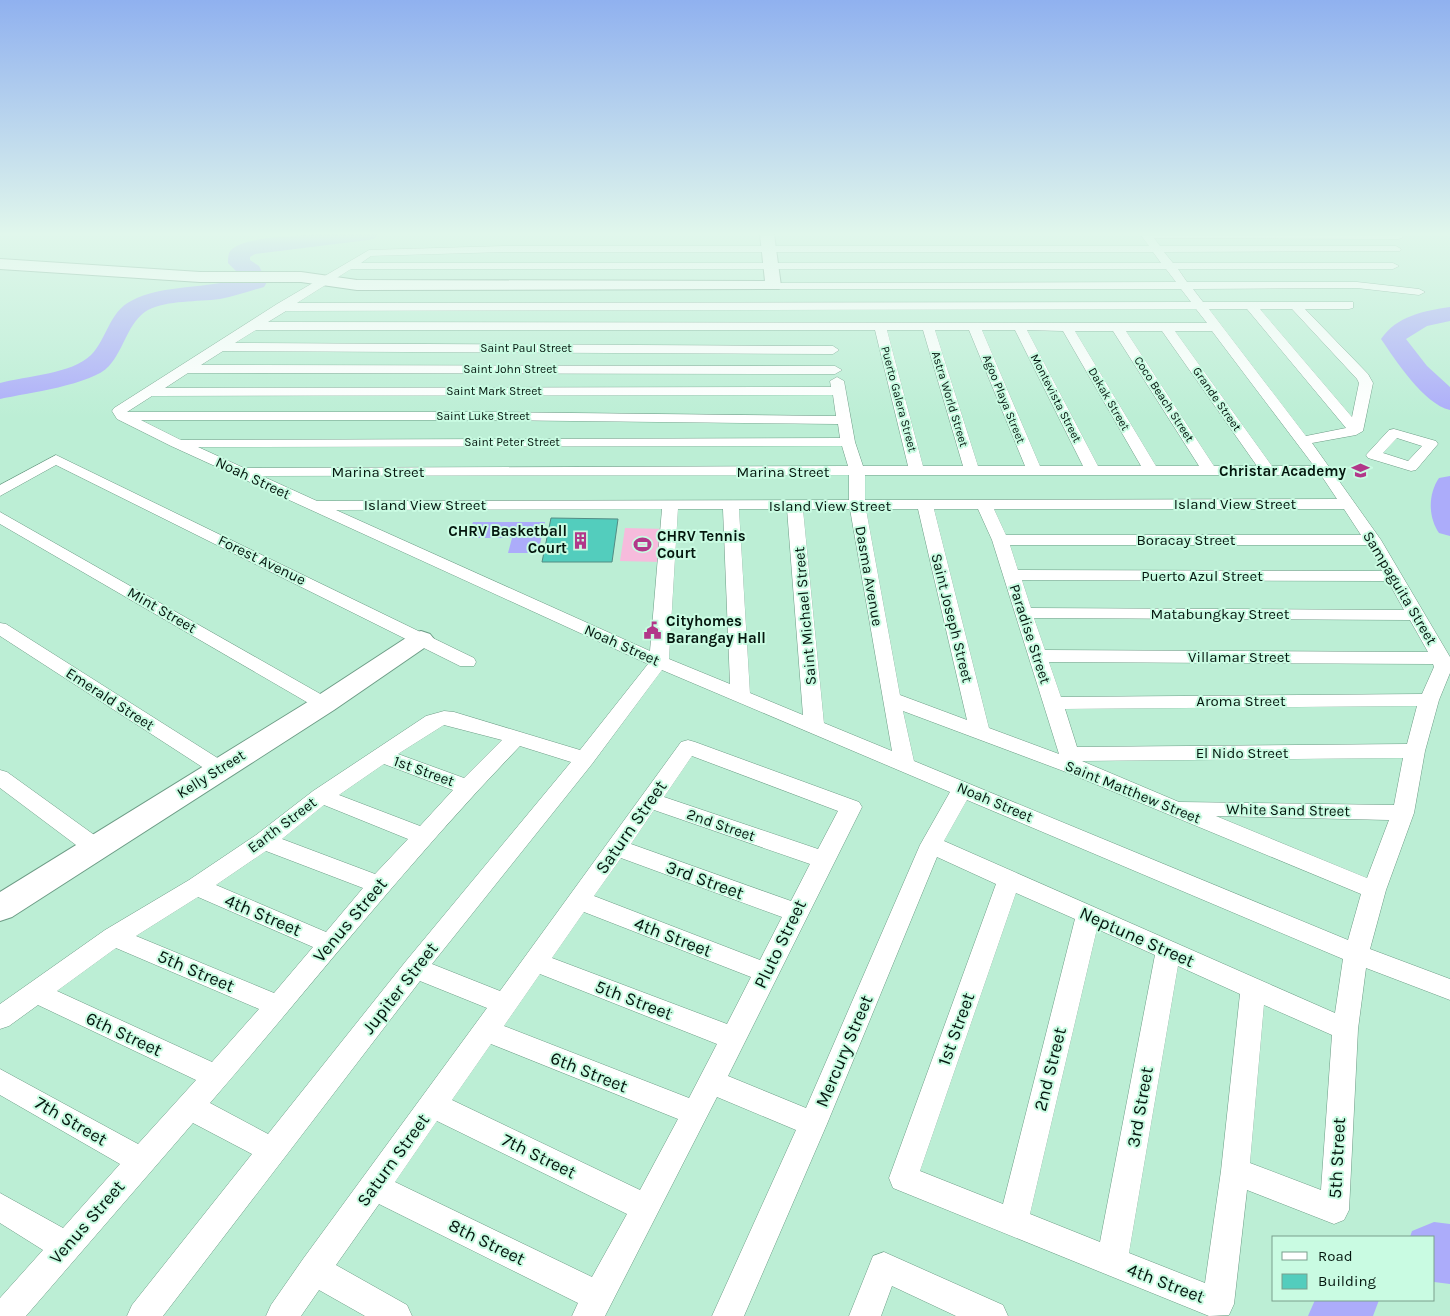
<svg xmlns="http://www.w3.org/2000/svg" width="1450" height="1316" viewBox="0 0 1450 1316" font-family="Karla,sans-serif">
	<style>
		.green { fill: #f6bbdc }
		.water { fill: #acacfa }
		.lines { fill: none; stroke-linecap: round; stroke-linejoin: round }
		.river { fill: #acacfa; fill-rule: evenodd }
		.building { fill: #53cdbd; stroke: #538c84 }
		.street-casing { stroke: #6d9c86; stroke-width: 1 }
		.secondary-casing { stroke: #6d9c86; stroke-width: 2 }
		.street { fill: #fff; fill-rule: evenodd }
		.secondary { fill: #fff; fill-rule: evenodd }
		.labels { text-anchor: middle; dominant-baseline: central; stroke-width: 4; stroke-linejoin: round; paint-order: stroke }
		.far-street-label { font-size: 12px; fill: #04160e; stroke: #c9fbe2 }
		.poi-label { font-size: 15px; font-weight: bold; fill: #04160e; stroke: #c9fbe2; text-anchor: end }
		.street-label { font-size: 15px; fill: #04160e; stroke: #c9fbe2 }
		.near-street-label { font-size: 18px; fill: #04160e; stroke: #c9fbe2 }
	</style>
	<rect width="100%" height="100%" fill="#bceed5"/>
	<path class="green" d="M625 528 666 529 661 562 620 561Z"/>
	<path class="water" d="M473 522H545L538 553H508L512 538H467Z"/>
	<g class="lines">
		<g class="river">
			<path d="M313 234H378L375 238 368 240 255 254 250 257V260L259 266 267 282 264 287C249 291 235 296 220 299 197 302 168 300 148 310 128 321 124 350 109 366 92 385 27 393 0 399V383C26 376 72 374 91 355 107 339 109 312 131 301 162 284 208 289 243 278L228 263C228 257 228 253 232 249 249 236 292 237 313 234Z"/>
			<path d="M1450 307V321L1427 326 1406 339 1427 366 1450 387V410C1424 404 1396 361 1381 339 1397 316 1423 311 1450 307Z"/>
			<path d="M1450 476V536L1439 533C1428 517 1428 494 1439 478Z"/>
			<path d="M1434 1222 1450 1224V1284L1434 1282V1237H1410L1412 1231Z"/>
			<path d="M1315 1300H1379L1373 1316H1308Z"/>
		</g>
	</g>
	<path class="building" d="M551 518 618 519 612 562H542Z"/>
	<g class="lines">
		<defs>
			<g id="street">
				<path d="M1140 234H1402V238L1398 239 1154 238 1160 246H1396L1401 249 1400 251 1164 252 1173 263H1393L1399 266 1393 269H1178L1187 282H1357L1419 289 1425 292 1419 295 1357 288 1193 289 1203 302H1353V308L1349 309H1305L1368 374 1373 383 1363 431 1356 435 1312 443 1381 540 1450 657V673L1439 700 1425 751 1414 813 1386 890 1370 949 1450 979V1000L1366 968 1358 1029 1349 1210 1344 1220 1334 1224 1247 1190 1234 1304 1229 1315 1209 1316 893 1188 889 1178 996 884 937 857 827 1124 744 1316H712L796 1130 717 1097 605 1316H572L578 1303 379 1204 336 1265 407 1305 412 1316H365L319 1290 301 1316H266L271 1305 303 1259 487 1008 420 981 163 1316H127L132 1305 252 1154 193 1123 26 1316H0V1298L43 1250 0 1223V1193L63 1228 120 1164 0 1095V1069L138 1144 196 1080 38 1005 9 1026 0 1029V1004L105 930 189 880 256 835 313 791 426 716 444 711 454 712 580 750 648 664 171 446 117 419 112 411 114 408 277 304 369 250 504 246H1149ZM504 252H1153L1161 263H361L371 256ZM351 269H1166L1176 282 773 283 767 286 773 289H1181L1191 302 297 303ZM1196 309 1207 323 268 322 286 311ZM1209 309H1247L1346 428 1306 436ZM1260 309H1292L1357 379 1359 383 1352 417ZM256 330H875L908 466H863L855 442 844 381 837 377 830 381 831 387 165 388 188 373 835 374 842 370 835 366 201 365 223 351 833 354 839 350 833 346 235 343ZM887 330H923L963 466H923ZM935 330H969L1025 466H978ZM982 330H1015L1083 466H1040ZM1027 330 1063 331 1141 466H1098ZM1075 331H1113L1199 466H1156ZM1126 331H1162L1257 466H1214ZM1175 331H1212L1314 466H1272ZM833 395 836 416 489 412H127L152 396ZM141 420H489L838 424 840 438 181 440ZM842 446 848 466 244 468 198 447ZM849 475V500L317 501 262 476ZM865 475H1321L1337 499 865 500ZM662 509 650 651 336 510ZM678 509H723L730 684 669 659ZM739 509H787L803 715 750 693ZM803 509H850L892 751 824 723ZM866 509H918L967 720 900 695ZM934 509H978L992 540 1059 754 989 728ZM994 509H1344L1361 535H1006ZM1010 545H1368L1382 571 1018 570ZM1022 580 1388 581 1404 610 1031 608ZM1034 618 1410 620 1428 652 1045 650ZM1049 662 1433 664 1434 667 1422 694 1061 697ZM662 670 950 792 920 845 806 1108 728 1076 862 807 859 802 695 742 688 740 681 742 500 991 432 964 592 764ZM1417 706 1407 744 1077 747 1065 709ZM903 711 1066 772 1361 894 1348 940 914 761ZM444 725 502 740 464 778 398 754ZM520 746 571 762 406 961 268 1134 210 1103C313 984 410 860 520 746ZM692 756 838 811 818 849 664 797ZM1403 758 1394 805 1179 802 1082 761ZM384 764 453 790 420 826 339 795ZM967 800 1343 959 1335 1013 944 841ZM324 805 408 839 375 874 282 839ZM654 810 810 864 791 901 631 844ZM1216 816 1389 820 1367 878ZM266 851 363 888 326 932 216 885ZM621 858 782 917 760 960 594 896ZM1016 893 1075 919 1003 1204 920 1171ZM198 897 313 947 274 993 136 936ZM584 912 751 977 727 1024 552 958ZM1097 929 1155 955 1100 1242 1030 1214ZM116 948 259 1009 212 1062 57 991ZM1178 966 1240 994 1221 1171 1205 1283 1129 1253ZM540 974 717 1044 689 1098 504 1026ZM1264 1005 1332 1035 1321 1190 1250 1163ZM491 1044 678 1119 640 1190 452 1100ZM437 1121 627 1214 592 1277 395 1182Z"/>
				<path d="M1394 429 1436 441 1438 444 1416 470 1411 471 1368 458 1366 455 1389 430ZM1397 438 1422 446 1408 461 1383 453Z"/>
				<path d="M56 455 474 658 476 662 474 666H460L56 465 0 496V485Z"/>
				<path d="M0 512 331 700 334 704 331 708 324 710 317 708 0 524Z"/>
				<path d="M0 623 6 624 227 764 230 769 227 774 220 776 213 774 0 636Z"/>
				<path d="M0 770 7 772 104 842 107 848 104 854 96 856 88 854 0 788Z"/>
				<path d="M884 1252 1003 1305 1008 1316H956L892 1286 881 1316H849L873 1256Z"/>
			</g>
			<g id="secondary">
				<path d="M760 234H774L781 286 779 289 357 290 301 282H200L0 269V259L200 272H301L357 280 765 281Z"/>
				<path d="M421 631 430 634 434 639 430 644 334 710 12 917 0 921V892L314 698 412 634Z"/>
			</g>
		</defs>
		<use href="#street" class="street-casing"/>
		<use href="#secondary" class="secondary-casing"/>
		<use href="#street" class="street"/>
		<use href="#secondary" class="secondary"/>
	</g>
	<linearGradient id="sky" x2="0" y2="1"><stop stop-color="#90b1ef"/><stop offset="0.56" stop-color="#e1f7ec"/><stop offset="1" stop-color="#e1f7ec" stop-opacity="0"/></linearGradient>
	<rect width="1450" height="418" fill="url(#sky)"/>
	<defs>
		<symbol id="school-bare" viewBox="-9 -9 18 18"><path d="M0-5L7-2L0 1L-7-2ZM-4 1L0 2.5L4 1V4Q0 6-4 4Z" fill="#b23789" stroke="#c9fbe2" stroke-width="2.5" paint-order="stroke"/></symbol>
		<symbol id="building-bare" viewBox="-9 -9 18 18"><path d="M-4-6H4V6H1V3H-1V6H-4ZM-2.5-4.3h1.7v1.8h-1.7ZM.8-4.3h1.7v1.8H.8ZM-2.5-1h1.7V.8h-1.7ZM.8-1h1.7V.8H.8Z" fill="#b23789" stroke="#c9fbe2" stroke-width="2.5" paint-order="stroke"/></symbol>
		<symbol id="stadium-bare" viewBox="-9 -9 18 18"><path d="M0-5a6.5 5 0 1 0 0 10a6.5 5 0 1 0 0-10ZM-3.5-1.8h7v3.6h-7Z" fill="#b23789" stroke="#c9fbe2" stroke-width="2.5" paint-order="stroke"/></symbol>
		<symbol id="civic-bare" viewBox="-9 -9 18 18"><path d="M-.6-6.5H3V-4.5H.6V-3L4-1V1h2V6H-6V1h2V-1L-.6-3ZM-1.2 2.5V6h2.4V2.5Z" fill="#b23789" stroke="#c9fbe2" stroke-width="2.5" paint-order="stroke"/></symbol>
	</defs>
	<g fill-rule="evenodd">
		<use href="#school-bare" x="1348" y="458" width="25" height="25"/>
		<use href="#building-bare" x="568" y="528" width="25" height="25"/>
		<use href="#stadium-bare" x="630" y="532" width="25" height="25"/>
		<use href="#civic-bare" x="640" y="618" width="25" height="25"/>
	</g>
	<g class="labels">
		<g class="far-street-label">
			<text x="526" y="348">Saint Paul Street</text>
			<text x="510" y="369">Saint John Street</text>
			<text x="494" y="391">Saint Mark Street</text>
			<text transform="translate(1056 398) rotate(63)">Montevista Street</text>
			<text transform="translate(899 399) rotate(75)">Puerto Galera Street</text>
			<text transform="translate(950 399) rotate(73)">Astra World Street</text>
			<text transform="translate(1004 399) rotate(68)">Agoo Playa Street</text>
			<text transform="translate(1109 399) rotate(60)">Dakak Street</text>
			<text transform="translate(1164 399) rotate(57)">Coco Beach Street</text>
			<text transform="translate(1217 399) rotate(55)">Grande Street</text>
			<text x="483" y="416">Saint Luke Street</text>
			<text x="512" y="442">Saint Peter Street</text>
		</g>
		<g class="poi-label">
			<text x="1346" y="471">Christar Academy</text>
			<text x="567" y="531">CHRV Basketball<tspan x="567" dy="17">Court</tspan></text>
			<text x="657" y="536" text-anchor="start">CHRV Tennis<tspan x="657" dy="17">Court</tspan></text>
			<text x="666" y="621" text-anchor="start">Cityhomes<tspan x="666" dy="17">Barangay Hall</tspan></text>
		</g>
		<g class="street-label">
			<text x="378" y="472">Marina Street</text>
			<text x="783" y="472">Marina Street</text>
			<text transform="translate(253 478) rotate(25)">Noah Street</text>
			<text x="1235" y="504">Island View Street</text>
			<text x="425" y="505">Island View Street</text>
			<text x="830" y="506">Island View Street</text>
			<text x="1186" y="540">Boracay Street</text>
			<text transform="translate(262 560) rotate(26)">Forest Avenue</text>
			<text transform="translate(869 576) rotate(80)">Dasma Avenue</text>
			<text x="1202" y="576">Puerto Azul Street</text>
			<text transform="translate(1400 588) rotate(59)">Sampaguita Street</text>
			<text transform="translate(162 610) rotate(30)">Mint Street</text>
			<text x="1220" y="614">Matabungkay Street</text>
			<text transform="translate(805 616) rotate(-95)">Saint Michael Street</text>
			<text transform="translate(952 618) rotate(76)">Saint Joseph Street</text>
			<text transform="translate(1030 634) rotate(72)">Paradise Street</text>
			<text transform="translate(622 645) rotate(24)">Noah Street</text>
			<text x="1239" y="657">Villamar Street</text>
			<text transform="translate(110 699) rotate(33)">Emerald Street</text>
			<text x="1241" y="701">Aroma Street</text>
			<text x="1242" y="753">El Nido Street</text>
			<text transform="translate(424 771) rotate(20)">1st Street</text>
			<text transform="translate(211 774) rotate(-32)">Kelly Street</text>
			<text transform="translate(1133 792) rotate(22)">Saint Matthew Street</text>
			<text transform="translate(995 802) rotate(23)">Noah Street</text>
			<text transform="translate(1288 810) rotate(1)">White Sand Street</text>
			<text transform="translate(282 825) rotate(-37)">Earth Street</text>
			<text transform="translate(721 825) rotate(19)">2nd Street</text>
		</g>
		<g class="near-street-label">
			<text transform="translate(631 827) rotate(-55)">Saturn Street</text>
			<text transform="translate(705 880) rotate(20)">3rd Street</text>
			<text transform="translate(263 915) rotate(23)">4th Street</text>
			<text transform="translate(350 920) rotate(-50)">Venus Street</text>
			<text transform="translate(673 937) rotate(21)">4th Street</text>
			<text transform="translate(1137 937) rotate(24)">Neptune Street</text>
			<text transform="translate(780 944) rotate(-64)">Pluto Street</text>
			<text transform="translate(196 971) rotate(23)">5th Street</text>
			<text transform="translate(400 988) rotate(-52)">Jupiter Street</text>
			<text transform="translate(634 1000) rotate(21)">5th Street</text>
			<text transform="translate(956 1029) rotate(-70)">1st Street</text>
			<text transform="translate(124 1034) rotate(25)">6th Street</text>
			<text transform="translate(844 1051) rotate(-67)">Mercury Street</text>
			<text transform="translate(1050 1069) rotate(-76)">2nd Street</text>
			<text transform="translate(589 1072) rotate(22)">6th Street</text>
			<text transform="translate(1140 1107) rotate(-80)">3rd Street</text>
			<text transform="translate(71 1121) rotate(30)">7th Street</text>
			<text transform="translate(539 1156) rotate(26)">7th Street</text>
			<text transform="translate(1337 1158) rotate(-87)">5th Street</text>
			<text transform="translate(393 1160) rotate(-54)">Saturn Street</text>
			<text transform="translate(87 1222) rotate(-49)">Venus Street</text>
			<text transform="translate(487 1242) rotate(26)">8th Street</text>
			<text transform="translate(1166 1283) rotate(21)">4th Street</text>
		</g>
	</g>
	<rect x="1272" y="1236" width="162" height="65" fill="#c9fbe2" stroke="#7a9f8d"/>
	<rect x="1282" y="1252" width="25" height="8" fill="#ffffff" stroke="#7a9f8d"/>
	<text x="1318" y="1261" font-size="15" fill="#04160e">Road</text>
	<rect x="1282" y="1274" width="25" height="15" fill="#53cdbd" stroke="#7a9f8d"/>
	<text x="1318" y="1286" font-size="15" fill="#04160e">Building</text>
</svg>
